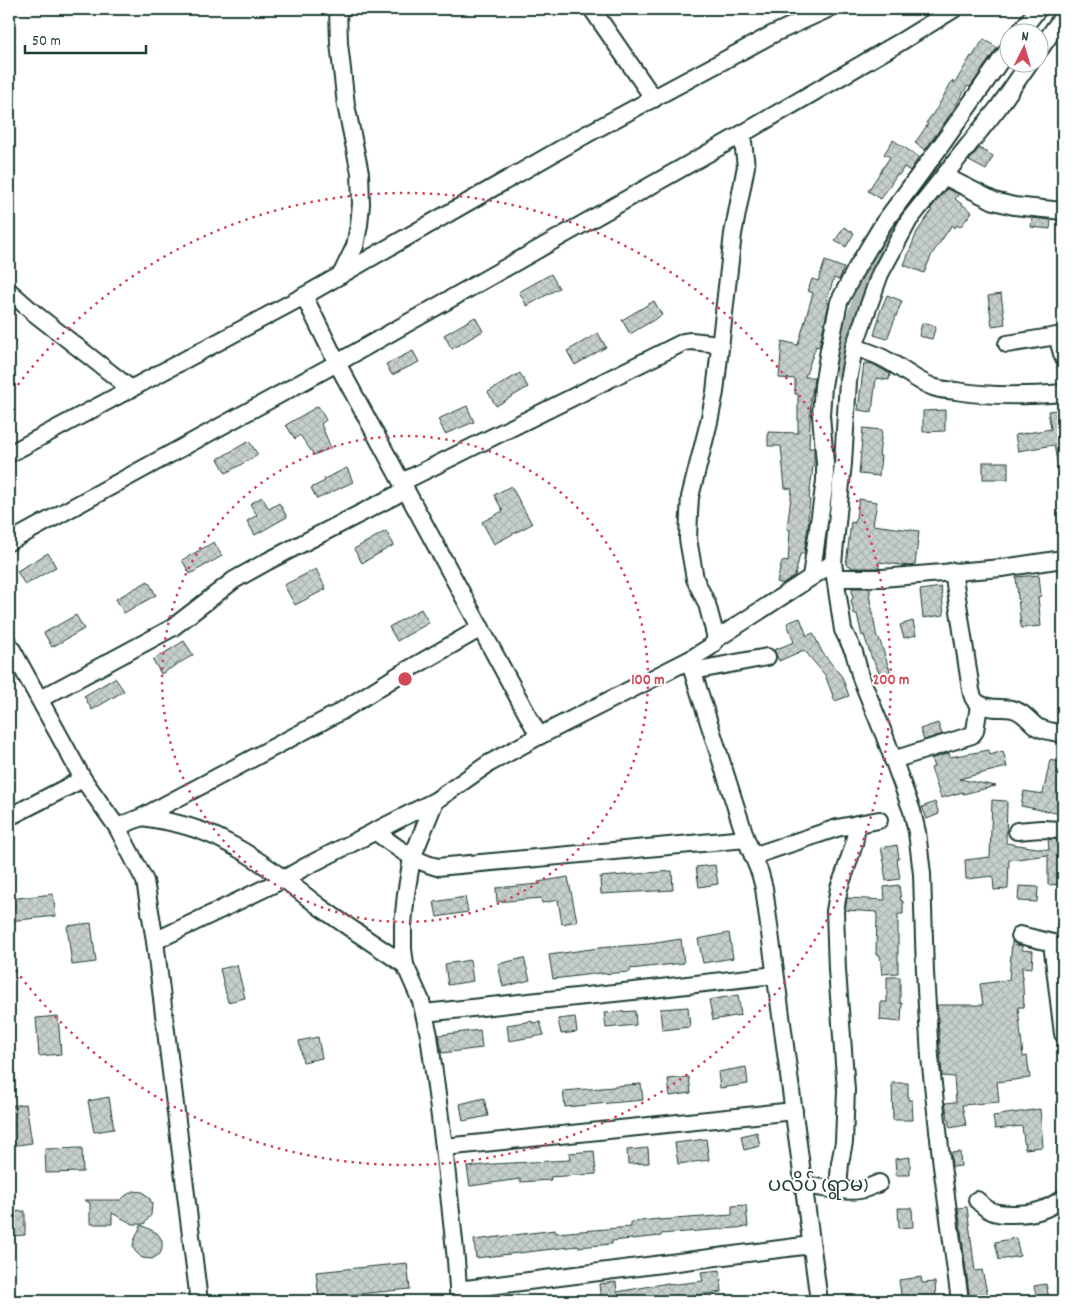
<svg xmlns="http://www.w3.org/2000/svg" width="1072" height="1310" viewBox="0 0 1072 1310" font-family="Dekko,'Noto Sans Myanmar',sans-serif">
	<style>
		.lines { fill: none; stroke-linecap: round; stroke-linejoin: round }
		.canal { stroke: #afbab7; stroke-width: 18 }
		.building { fill: url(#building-cross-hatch); stroke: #1f3d34 }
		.minor-casing { stroke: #1f3d34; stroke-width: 20 }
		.minor { stroke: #fff; stroke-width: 16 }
		.ring { fill: none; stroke: #d1495b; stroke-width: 2.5; stroke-dasharray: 2.5 5 }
		.labels { text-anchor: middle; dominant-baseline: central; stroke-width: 4; stroke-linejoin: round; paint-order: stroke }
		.quarter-label { font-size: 20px; fill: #1f3d34; stroke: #fff }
		.centre { fill: #d1495b; stroke: #fff; stroke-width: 2.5 }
		.ring-label { font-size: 15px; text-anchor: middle; font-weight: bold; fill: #d1495b; stroke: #fff; stroke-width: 4; stroke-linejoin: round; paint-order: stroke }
	</style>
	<defs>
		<pattern id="building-cross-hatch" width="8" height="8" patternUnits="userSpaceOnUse" patternTransform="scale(1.25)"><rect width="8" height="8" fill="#c7cfcc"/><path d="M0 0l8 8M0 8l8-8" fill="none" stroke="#aab3b0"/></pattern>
	</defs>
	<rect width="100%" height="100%" fill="#fff"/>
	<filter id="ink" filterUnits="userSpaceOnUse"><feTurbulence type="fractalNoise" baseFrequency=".02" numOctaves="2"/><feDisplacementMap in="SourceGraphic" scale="10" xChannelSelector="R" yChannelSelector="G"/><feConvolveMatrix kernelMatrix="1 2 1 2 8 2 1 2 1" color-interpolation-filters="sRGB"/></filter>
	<g filter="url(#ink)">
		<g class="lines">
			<path class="canal" d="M844 372 845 347 876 259 935 165"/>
		</g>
		<g class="building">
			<path d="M984 39 997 48 970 87 967 86 954 109 925 150 915 143 928 124 926 123 937 108 952 81 955 83 971 56 972 57Z"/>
			<path d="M893 140 919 157 910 171 904 167 899 175 897 174 881 199 868 191 890 157 884 154Z"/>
			<path d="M979 148 993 156 986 170 969 161Z"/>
			<path d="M947 189 959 194 955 199 972 212 960 227 957 225 955 228 952 225 932 254 924 273 904 265 917 232 932 210 930 209Z"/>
			<path d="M1032 218 1051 220 1050 229 1031 227Z"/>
			<path d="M844 227 854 233 846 247 835 241Z"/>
			<path d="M825 261 844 268 839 280 834 278 826 302 829 303 819 347 816 346 805 377H814L812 395H811L809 448H814V466H813L809 499H810L808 519H809L804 554H800L795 576 783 584 777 582 782 561 788 562 790 530 787 529 792 489 785 488 781 446H768V432L798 433V394H795V379L779 378 782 341 798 345 813 293 808 291 812 279 818 281Z"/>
			<path d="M551 274 559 288 527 306 519 292Z"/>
			<path d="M1001 294 1005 324 992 326 988 296Z"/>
			<path d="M887 295 902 301 887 339 874 335 879 318 878 317Z"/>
			<path d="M654 301 662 315 630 334 622 320Z"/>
			<path d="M475 317 483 331 452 349 444 335Z"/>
			<path d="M922 323 936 326 932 339 919 336Z"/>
			<path d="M598 333 606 347 575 365 567 351Z"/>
			<path d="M413 351 419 362 392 375 386 364Z"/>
			<path d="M864 363 873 364 890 374 889 380 876 378 872 412 858 410Z"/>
			<path d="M520 373 528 387 496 406 488 392Z"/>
			<path d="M318 406 326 420 321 424 331 448 314 455 300 435 295 439 286 425Z"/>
			<path d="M467 406 474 422 445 434 438 419Z"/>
			<path d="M1063 409V460L1057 461 1054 445 1018 451 1015 435 1051 429 1048 411Z"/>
			<path d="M945 410V431L923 432V411Z"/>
			<path d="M863 428 882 430 879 456H881L879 476 859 474Z"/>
			<path d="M249 441 258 455 226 473 218 459Z"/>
			<rect x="983" y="462" width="25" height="17"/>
			<path d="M347 468 353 482 317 499 311 488 325 481 324 479Z"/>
			<path d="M511 486 532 524 494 544 482 522 503 511 494 495Z"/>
			<path d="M262 497 269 509 279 503 287 517 255 535 247 521 257 515 250 504Z"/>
			<path d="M859 499 877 502 873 525 919 531 915 565 909 566 879 562V568H851V566L846 565 851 522 855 523Z"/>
			<path d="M386 531 394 545 362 563 354 549Z"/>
			<path d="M214 542 222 556 190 574 182 560Z"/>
			<path d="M48 553 56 567 25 585 17 571Z"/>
			<path d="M316 569 326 589 295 605 284 585Z"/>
			<path d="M1039 575 1041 596 1038 597 1041 626 1021 628 1016 577Z"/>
			<path d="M148 581 156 595 124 613 116 599Z"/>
			<path d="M941 587 944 615 923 618 920 590Z"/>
			<path d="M852 588H870V594H869L877 638H879L893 680 884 684 873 659H872L864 635 862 636 857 614H854L851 600 853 599Z"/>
			<path d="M421 609 429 623 397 641 389 627Z"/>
			<path d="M76 615 84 629 52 647 44 633Z"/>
			<path d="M800 618 807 636 813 633 822 652 842 677 849 696 835 701 825 675 804 650 779 661 774 650 794 642 787 623Z"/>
			<path d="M913 621 916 635 904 638 900 625Z"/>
			<path d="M184 641 193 655 161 674 153 660Z"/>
			<path d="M115 678 124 691 92 710 84 696Z"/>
			<path d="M938 723 942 734 924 740 920 729Z"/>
			<path d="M989 750 990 755 1003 751 1007 767 959 779 996 786 963 794V792L941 798 931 768 934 767 931 759 949 753 950 757Z"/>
			<path d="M1050 760 1063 763V803L1061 814 1021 806 1024 791 1043 794Z"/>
			<path d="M992 800 1007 801 1006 843 1049 850 1048 839 1060 840 1063 868V884L1048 885V855L1009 860 1008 889 994 890 993 876 966 879 965 860 990 857Z"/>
			<path d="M935 802 939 814 927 819 922 807Z"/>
			<path d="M897 845 899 859H897L900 879 886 881 884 867H885L881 848Z"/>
			<path d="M715 865 718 884 699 887 696 867Z"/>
			<path d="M672 871 673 890 601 894 600 877Z"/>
			<path d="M568 877 577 921 562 924 558 900 542 903 541 898 497 902 496 888 539 884 538 882Z"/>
			<path d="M899 885 901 901H903V914H898V973L882 974 880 955H876L877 912 845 910 847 898 885 900 884 887Z"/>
			<path d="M1019 886 1038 887 1037 902 1018 901Z"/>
			<path d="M53 894 56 916 9 921V899Z"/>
			<path d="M465 897 468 912 437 917 434 902Z"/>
			<path d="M91 923 96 962 72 965 67 926Z"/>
			<path d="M729 933 733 958 703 963 698 939Z"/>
			<path d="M681 939 684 963 630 969V972L601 974V973L553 979 549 955 598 948 649 944Z"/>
			<path d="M1012 941 1017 945 1022 946V950L1033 951 1032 968 1022 967 1024 1007H1018L1023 1057 1027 1056 1030 1078 997 1082 999 1102 962 1105 966 1125 950 1128 945 1103 956 1102 954 1077 942 1076 937 1005H983L980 984 1009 980Z"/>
			<path d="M524 958 530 980 503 987 498 964Z"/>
			<path d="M470 960 473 981 448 985 445 964Z"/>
			<path d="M237 965 245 998 228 1002 220 969Z"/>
			<path d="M887 977H900V1003H902L901 1022 880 1020 881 1002H887Z"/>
			<path d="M738 995 741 1015 713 1020 709 1000Z"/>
			<path d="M688 1007 690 1027 662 1030 660 1009Z"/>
			<path d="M635 1011 636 1025 606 1028 604 1013Z"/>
			<path d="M58 1016 61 1054 39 1056 36 1018Z"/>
			<path d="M575 1017 577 1032 561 1034 558 1019Z"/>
			<path d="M532 1021V1023L540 1022 544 1035 509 1041 507 1025Z"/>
			<path d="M480 1030 482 1048 442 1053 439 1035Z"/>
			<path d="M318 1037 322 1058 303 1062 299 1041Z"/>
			<path d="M746 1067 748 1084 720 1088 718 1072Z"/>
			<path d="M689 1077 691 1093 670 1096 668 1079Z"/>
			<path d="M892 1083H908V1100H912L913 1120H893Z"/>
			<path d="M641 1084 643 1100 565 1107 563 1091 614 1087V1086Z"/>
			<path d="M109 1097 114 1129 94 1132 88 1101Z"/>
			<path d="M484 1098 488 1116 463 1121 460 1104Z"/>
			<path d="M26 1104 32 1143 10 1146 9 1137V1106Z"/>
			<path d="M1040 1109 1043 1147 1025 1149 1022 1126 995 1129 993 1116Z"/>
			<path d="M757 1132 760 1146 744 1150 741 1136Z"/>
			<path d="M706 1139 709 1160 678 1164 675 1143Z"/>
			<path d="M82 1148 83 1172 46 1173 45 1149Z"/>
			<path d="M648 1148 649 1163 628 1164 627 1150Z"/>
			<path d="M594 1151 596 1174 550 1177 551 1180 520 1182V1179L470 1186 467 1167 493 1164 570 1160 569 1153Z"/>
			<path d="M960 1152 961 1166 952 1167 951 1153Z"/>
			<path d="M910 1157V1175H896L895 1159Z"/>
			<path d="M133 1191 143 1192 150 1199 152 1204 151 1215 144 1224H133L112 1213V1224H90V1203L84 1200H121L125 1196Z"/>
			<path d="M746 1205 748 1227 661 1234V1236L612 1241V1244L578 1247V1246L476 1258 474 1240 555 1230 556 1233 631 1227V1222L659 1219V1220L732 1215V1206Z"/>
			<path d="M967 1207 975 1271 982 1270 989 1301H970L958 1208Z"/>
			<path d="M898 1208H912L913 1227 899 1228Z"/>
			<path d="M25 1211V1235L9 1236V1212Z"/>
			<path d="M141 1225 157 1233 162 1240V1249L160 1254 152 1259 142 1258 135 1251 133 1246 134 1241Z"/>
			<path d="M1016 1238 1020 1256 999 1260 995 1242Z"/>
			<path d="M407 1263 410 1289 319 1298 316 1272Z"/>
			<path d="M720 1270 722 1292 670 1298V1301H601L599 1284 616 1282 617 1292 668 1283V1285L703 1281 701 1272Z"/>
			<path d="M921 1277 922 1283 935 1282 936 1297 902 1301 899 1280Z"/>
			<path d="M1046 1284 1049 1298 1037 1300 1034 1286Z"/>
		</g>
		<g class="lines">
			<defs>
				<g id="minor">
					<path d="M338 9 339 43 346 105 360 173 361 204 359 225 355 246 341 275"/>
					<path d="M592 9 654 99"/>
					<path d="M1020 32 1038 9"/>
					<path d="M1040 49 1063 16"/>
					<path d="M944 176 994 201 1014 206 1063 211"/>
					<path d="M9 291 34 313 131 389"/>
					<path d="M304 296 337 363 539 736"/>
					<path d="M1057 336 1063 357"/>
					<path d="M1007 344 1063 335"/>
					<path d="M854 347C867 351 879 355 890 362 904 370 917 381 933 387 940 390 948 390 956 391 991 397 1027 396 1063 393"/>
					<path d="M9 454 304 296 587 134 773 34 828 9"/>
					<path d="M402 482 684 342 691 341 720 344"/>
					<path d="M9 542 337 363 742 134 902 41 954 9"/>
					<path d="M953 571 971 690C972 695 973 700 978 703 987 710 1001 707 1012 709 1023 711 1029 721 1037 727 1045 731 1055 732 1063 734"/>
					<path d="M811 577 825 481V463L821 415 823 386 829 350 839 302 856 269 883 224 942 144 1010 47"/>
					<path d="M836 578H882L1002 568 1063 559"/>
					<path d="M715 640V634L707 604 695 579 688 539 689 514 690 497 709 422 715 392 733 234 746 166 742 134"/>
					<path d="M9 644 83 779 117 827 145 881 155 941 199 1301"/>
					<path d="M689 660 746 839 760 873 764 888 819 1301"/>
					<path d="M693 671 767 657"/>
					<path d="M40 699 172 628 234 580 268 561 406 490"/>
					<path d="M893 760 972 735 975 731 979 705"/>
					<path d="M435 801 412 858 406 894 403 924V949L405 965 421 1001 429 1035 444 1147 456 1260 459 1301"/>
					<path d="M9 817 83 779"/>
					<path d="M142 817C171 821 201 828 226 842 260 859 290 884 320 907 348 927 377 946 405 965"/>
					<path d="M117 827 142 817 340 712 397 676 481 628"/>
					<path d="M375 831C395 846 413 861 437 867L746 839"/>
					<path d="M1017 831 1041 829 1063 830"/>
					<path d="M753 856 837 828 879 820"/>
					<path d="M1020 935 1061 945"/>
					<path d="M155 941 284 879 305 867 419 809 435 801 488 764 539 736 689 660 710 647 713 644 715 640 833 563"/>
					<path d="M1052 943 1063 1034"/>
					<path d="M424 1013 643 990 775 975"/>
					<path d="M444 1147 794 1111"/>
					<path d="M803 1185C821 1187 842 1193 860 1190 866 1189 872 1186 879 1183"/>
					<path d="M838 1190 840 1163 844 1142 846 1090 837 970 835 911 839 888 845 872 854 844 857 824"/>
					<path d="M977 1200C981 1204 985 1208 989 1210 996 1214 1004 1214 1012 1214 1033 1214 1046 1211 1063 1198"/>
					<path d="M458 1290 811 1245"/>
					<path d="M960 1301 942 1166 930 1057 925 972 922 874 917 832 912 811 885 737 861 678 854 652 843 630 833 563 843 463 848 381 854 347 880 274 909 220 998 108 1030 62"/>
				</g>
			</defs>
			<use href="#minor" class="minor-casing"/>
			<use href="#minor" class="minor"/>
		</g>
	</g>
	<g class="ring">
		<circle cx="405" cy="679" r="243"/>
		<path d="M9 397A486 486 0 1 1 9 961"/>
	</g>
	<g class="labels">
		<g class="quarter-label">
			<text x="818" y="1187">ပလိပ် (ရွာမ)</text>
		</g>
	</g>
	<circle cx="405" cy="679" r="8" class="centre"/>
	<g class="ring-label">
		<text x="648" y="684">100 m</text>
		<text x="891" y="684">200 m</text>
	</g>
	<rect width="1072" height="1310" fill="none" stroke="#fff" stroke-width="30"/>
	<rect x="15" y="15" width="1042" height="1280" fill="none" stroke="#1f3d34" stroke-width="2" filter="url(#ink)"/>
	<g transform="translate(1024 48) rotate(5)"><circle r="24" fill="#ffffff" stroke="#a5b1ae"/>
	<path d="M0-4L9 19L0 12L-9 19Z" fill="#d1495b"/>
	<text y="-8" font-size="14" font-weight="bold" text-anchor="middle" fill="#1f3d34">N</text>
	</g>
	<path d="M25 45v8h121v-8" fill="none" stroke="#1f3d34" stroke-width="2.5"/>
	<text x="32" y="45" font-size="15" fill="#1f3d34" stroke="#ffffff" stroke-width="4" paint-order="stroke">50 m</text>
</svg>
